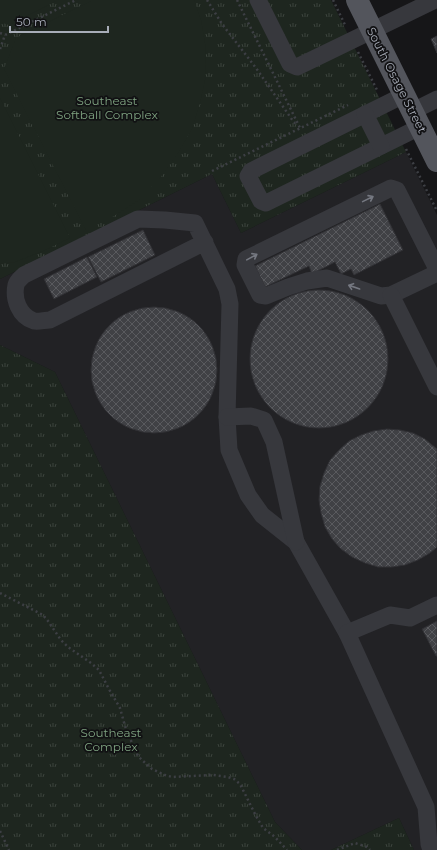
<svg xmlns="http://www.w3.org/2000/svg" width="437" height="850" viewBox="0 0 437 850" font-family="Montserrat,sans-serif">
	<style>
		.built { fill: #222225 }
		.park { fill: url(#park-tufts) }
		.pitch { fill: #1e261f }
		.building { fill: url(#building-cross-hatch); stroke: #303034 }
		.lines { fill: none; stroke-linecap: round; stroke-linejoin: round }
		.path { stroke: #3d3f44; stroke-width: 2.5; stroke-dasharray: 2 3; stroke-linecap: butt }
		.minor { stroke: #37383d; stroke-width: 17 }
		.major { stroke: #53555c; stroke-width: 22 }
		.oneway { stroke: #757881 }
		.labels { text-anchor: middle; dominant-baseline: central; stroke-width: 3.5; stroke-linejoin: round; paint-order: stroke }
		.street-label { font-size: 12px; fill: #a8adb8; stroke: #111113 }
		.park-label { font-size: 12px; fill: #7fa381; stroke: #111113 }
	</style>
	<defs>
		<pattern id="park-tufts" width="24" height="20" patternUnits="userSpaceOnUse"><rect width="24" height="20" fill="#1e261f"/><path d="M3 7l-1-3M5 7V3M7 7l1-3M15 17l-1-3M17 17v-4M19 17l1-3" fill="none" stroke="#3c433d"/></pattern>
		<pattern id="building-cross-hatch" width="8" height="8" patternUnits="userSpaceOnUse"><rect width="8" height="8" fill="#404145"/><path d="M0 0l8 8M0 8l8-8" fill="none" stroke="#595a5e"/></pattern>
	</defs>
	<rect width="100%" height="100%" fill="#161618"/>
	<path class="built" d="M406 152 437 215V850H414L399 818 331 850H302L275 822 55 372 0 345V279L212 174 241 233Z"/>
	<g class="park">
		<path d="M0 0H331L406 152 241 233 212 174 0 279Z"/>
		<path d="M0 345 55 372 275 822 302 850H0Z"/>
		<path d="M399 818 414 850H331Z"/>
	</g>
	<g class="pitch">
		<path d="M0 0H58L9 25 0 22Z"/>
		<path d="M93 0H194L201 20 206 49 205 80 200 103 192 129 178 153 160 178 139 200 114 216 86 230 4 69 16 38Z"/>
		<path d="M0 98 70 238 43 251 15 262 0 264Z"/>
	</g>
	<g class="building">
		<path d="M437 36V53L431 39Z"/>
		<path d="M380 204 403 250 354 275 351 269 341 274 335 262 312 274 309 266 265 287 255 266Z"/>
		<path d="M143 230 155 255 101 282 88 257Z"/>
		<path d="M87 257 97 277 54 299 44 279Z"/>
		<circle cx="319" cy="359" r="69"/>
		<circle cx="154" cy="370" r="63"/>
		<path d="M387 429 400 430 413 433 425 439 437 449V547L430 553 418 560 405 565 392 567H378L365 563 352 557 341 549 332 539 325 527 321 513 319 500 320 486 324 473 330 460 339 450 349 441 361 435 373 431Z"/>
		<path d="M437 621V656H436L422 629Z"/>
	</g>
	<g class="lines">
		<g class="path">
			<path d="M207 0 222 24 256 68 293 121 295 123H297"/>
			<path d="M237 0 300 128"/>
			<path d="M333 0 346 27"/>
			<path d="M0 33 5 35"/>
			<path d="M0 49 5 35 76 0"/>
			<path d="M358 52 378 92"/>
			<path d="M406 149 437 211"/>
			<path d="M212 171 348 105"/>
			<path d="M0 593 43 615 48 621 61 640 68 647 91 663 99 670 110 691 120 708 125 726 132 743 138 756 143 761 152 769 165 775 172 777 213 775 228 777 234 779 240 784 256 816 263 828 275 837 287 850"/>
			<path d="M0 831 9 850"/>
			<path d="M337 850 355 843 367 847 370 850"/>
		</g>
		<g class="minor">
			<path d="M258 0 290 64 297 67 435 0"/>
			<path d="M404 95 251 171 248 176 261 201 266 203 420 127"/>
			<path d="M413 111 437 99"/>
			<path d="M365 114 381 146"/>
			<path d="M205 242 50 320C45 320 38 322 34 321 19 316 13 299 16 285 17 281 21 278 24 275L138 219 165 220 195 223 227 289 230 304 227 417 229 450 248 495 262 515 296 542 347 633"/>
			<path d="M437 269 397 190 391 188 246 259 245 265 260 295 266 296 288 287 307 281 327 278 381 296 391 295 437 273"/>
			<path d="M391 295 437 387"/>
			<path d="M227 417 251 416 264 420 274 442 296 542"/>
			<path d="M431 850 429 844 426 807 347 633 390 615 410 618 437 605"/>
		</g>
		<path class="major" d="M357 0 437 161"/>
	</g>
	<defs><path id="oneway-shaft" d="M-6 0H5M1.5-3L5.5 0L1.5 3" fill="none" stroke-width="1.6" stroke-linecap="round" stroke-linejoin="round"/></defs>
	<g class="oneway">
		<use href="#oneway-shaft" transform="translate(368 199) rotate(-26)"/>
		<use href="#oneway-shaft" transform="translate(252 257) rotate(-29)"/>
		<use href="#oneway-shaft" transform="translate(354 287) rotate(-161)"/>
	</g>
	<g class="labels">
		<g class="street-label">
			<text transform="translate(397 80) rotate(63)">South Osage Street</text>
		</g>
		<g class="park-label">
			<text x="107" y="100">Southeast<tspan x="107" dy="14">Softball Complex</tspan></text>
			<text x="111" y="732">Southeast<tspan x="111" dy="14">Complex</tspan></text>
		</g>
	</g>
	<path d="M10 26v6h98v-6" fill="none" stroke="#a8adb8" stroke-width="2"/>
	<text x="16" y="26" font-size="12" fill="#a8adb8" stroke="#111113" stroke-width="3" paint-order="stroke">50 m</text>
</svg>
